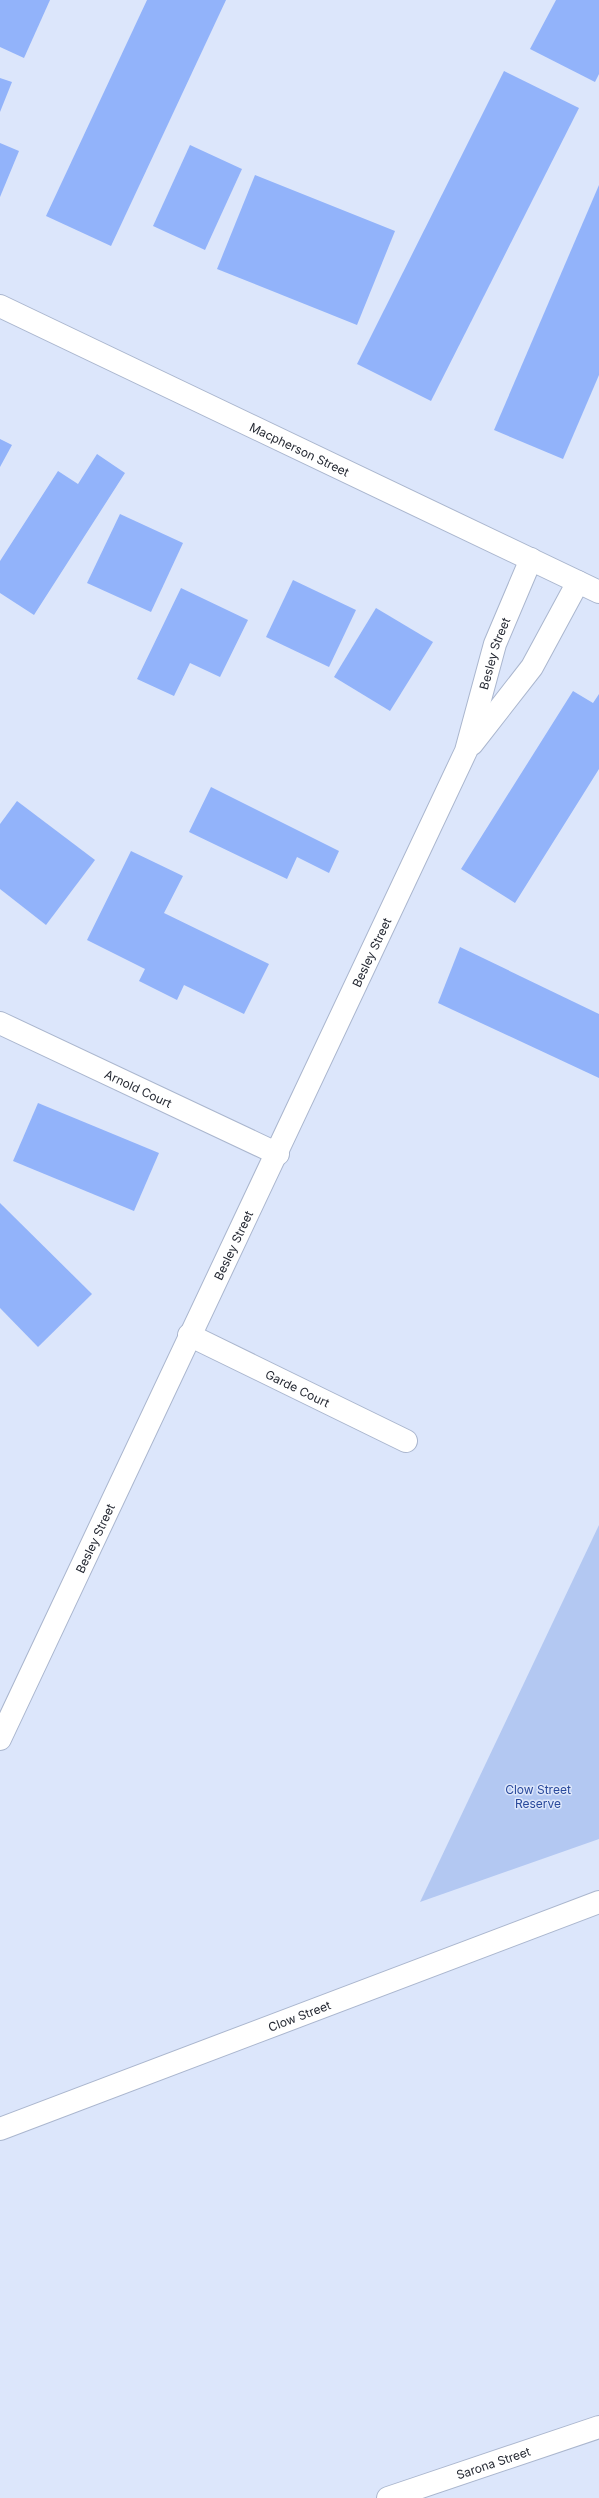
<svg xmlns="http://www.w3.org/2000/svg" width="599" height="2498" viewBox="0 0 599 2498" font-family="Inter,sans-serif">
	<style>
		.green { fill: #b3c8f2 }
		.building { fill: #92b3fa }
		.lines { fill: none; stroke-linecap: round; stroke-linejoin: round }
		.minor-casing { stroke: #aab6ce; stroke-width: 24 }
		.secondary-casing { stroke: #aab6ce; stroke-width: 24 }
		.minor { stroke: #fff; stroke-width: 22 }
		.secondary { stroke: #fff; stroke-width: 22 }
		.labels { text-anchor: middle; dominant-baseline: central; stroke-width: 3; stroke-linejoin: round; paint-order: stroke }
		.street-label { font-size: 12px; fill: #242832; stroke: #dce6fb }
		.park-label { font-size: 12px; fill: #29499b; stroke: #dce6fb }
	</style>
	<rect width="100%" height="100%" fill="#dce6fb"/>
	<path class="green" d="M599 1525V1839L420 1902Z"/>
	<g class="building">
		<path d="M0 0H50L24 58 0 47Z"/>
		<path d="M147 0H226L111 246 46 216Z"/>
		<path d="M556 0H599V74L595 82 530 49Z"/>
		<path d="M504 71 579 108 431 401 357 364Z"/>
		<path d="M0 78 12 82 0 112Z"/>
		<path d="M0 143 19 151 0 197Z"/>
		<path d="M190 145 242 169 205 250 153 226Z"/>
		<path d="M255 175 395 231 357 325 217 269Z"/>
		<path d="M599 185V375L563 459 494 430Z"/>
		<path d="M0 439 12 445 0 467Z"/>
		<path d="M97 454 125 473 34 615 0 593V561L58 471 78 484Z"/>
		<path d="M120 514 183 543 151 612 87 583Z"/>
		<path d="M293 580 356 610 329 667 266 637Z"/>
		<path d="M181 588 248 620 220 677 190 663 174 696 137 679Z"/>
		<path d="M376 608 433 642 390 711 334 677Z"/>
		<path d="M573 691 593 703 599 694V769L515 903 461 869Z"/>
		<path d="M211 787 339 851 329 873 297 857 287 879 189 832Z"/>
		<path d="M17 801 95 860 46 925 0 889V824Z"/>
		<path d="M131 851 183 876 164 913 269 964 244 1014 184 985 177 1000 139 981 145 969 87 940Z"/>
		<path d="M460 947 599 1014V1078L438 1003Z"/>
		<path d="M38 1103 159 1153 134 1211 13 1161Z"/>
		<path d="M0 1203 92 1294 38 1347 0 1308Z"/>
	</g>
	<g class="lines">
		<defs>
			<g id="minor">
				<path id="s1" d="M0 306 599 592"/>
				<path d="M472 744 532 667 578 582"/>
				<path id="s2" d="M0 1023 278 1154"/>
				<path id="s3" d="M189 1335 406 1441"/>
				<path id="s4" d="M0 1739 466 751 495 644 531 559"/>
				<path id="s5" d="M388 2498 599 2427"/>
			</g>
			<g id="secondary">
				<path id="s6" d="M0 2129 599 1902"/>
			</g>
		</defs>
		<use href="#minor" class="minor-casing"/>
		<use href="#secondary" class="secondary-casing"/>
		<use href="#minor" class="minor"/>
		<use href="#secondary" class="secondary"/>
	</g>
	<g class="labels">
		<g class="street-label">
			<text stroke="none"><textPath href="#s1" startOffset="332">Macpherson Street</textPath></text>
			<text stroke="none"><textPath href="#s4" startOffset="1194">Besley Street</textPath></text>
			<text stroke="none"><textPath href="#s4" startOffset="870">Besley Street</textPath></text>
			<text stroke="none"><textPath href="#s2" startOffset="153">Arnold Court</textPath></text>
			<text stroke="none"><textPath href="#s4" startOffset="546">Besley Street</textPath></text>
			<text stroke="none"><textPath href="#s3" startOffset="121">Garde Court</textPath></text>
			<text stroke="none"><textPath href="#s4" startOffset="222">Besley Street</textPath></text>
			<text stroke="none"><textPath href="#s6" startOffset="320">Clow Street</textPath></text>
			<text stroke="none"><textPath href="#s5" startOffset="111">Sarona Street</textPath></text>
		</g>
		<g class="park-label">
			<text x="538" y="1789">Clow Street<tspan x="538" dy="14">Reserve</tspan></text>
		</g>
	</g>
</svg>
